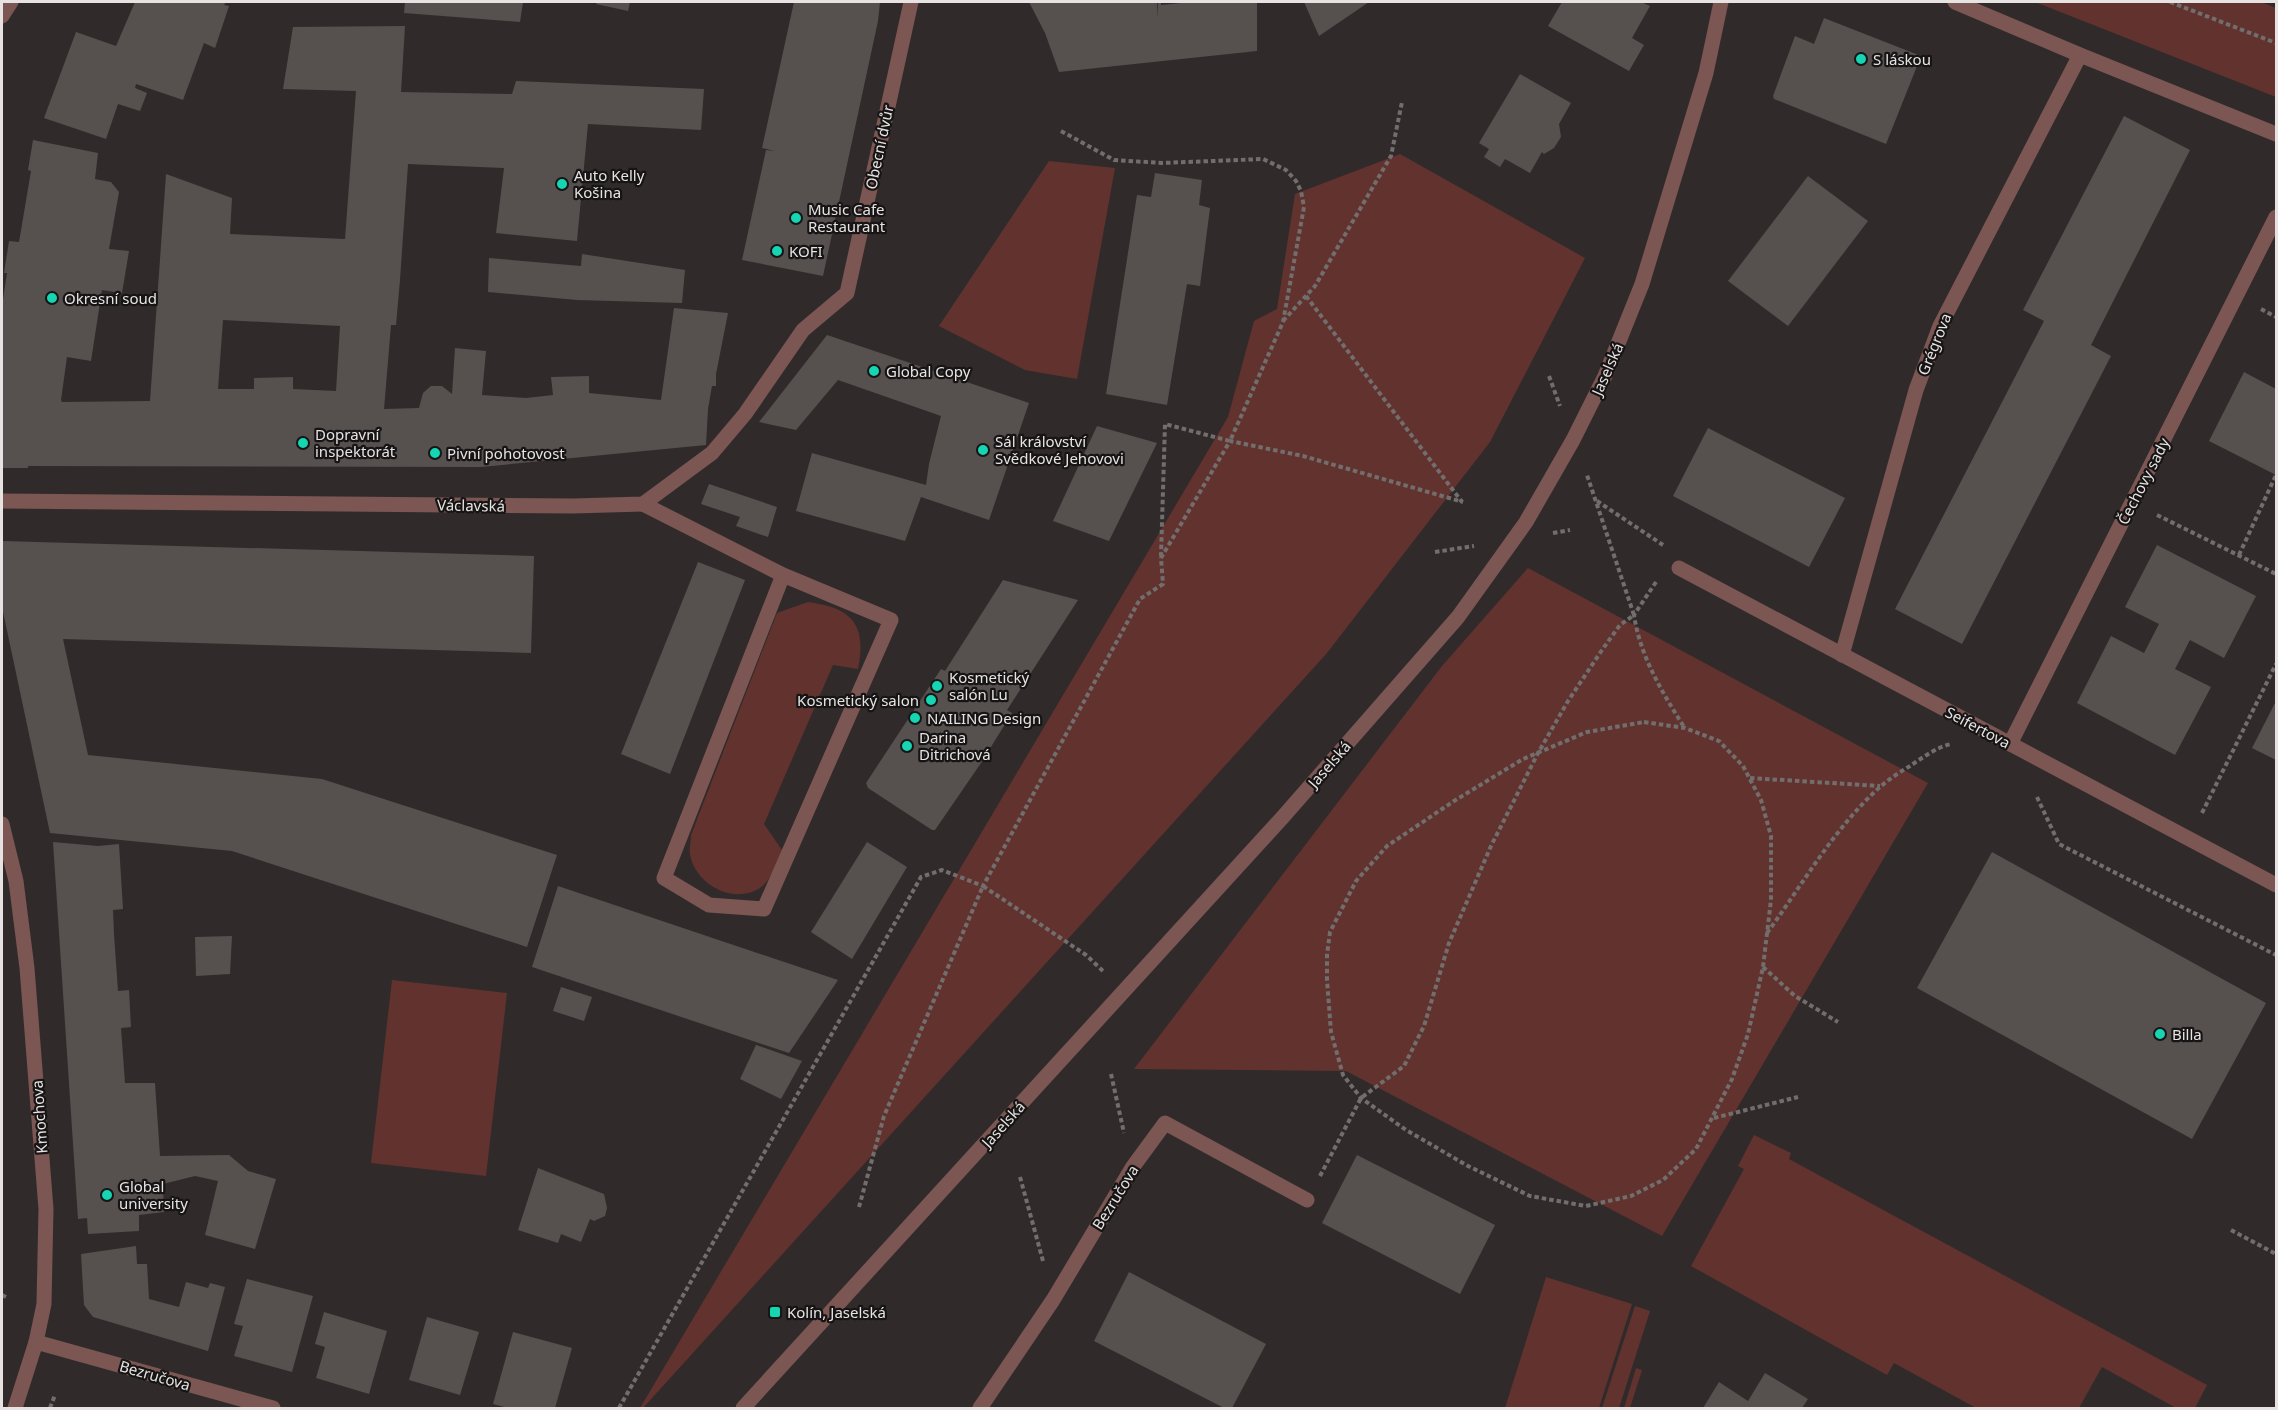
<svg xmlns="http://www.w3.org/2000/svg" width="2278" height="1410" viewBox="0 0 2278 1410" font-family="'Noto Sans',sans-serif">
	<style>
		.green { fill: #61322e }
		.building { fill: #56504f; fill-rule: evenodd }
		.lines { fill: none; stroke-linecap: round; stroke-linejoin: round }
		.path { stroke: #726e6d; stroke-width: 4; stroke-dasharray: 4.5 3; stroke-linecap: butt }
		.service { stroke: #7b5653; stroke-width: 15 }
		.minor { stroke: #7b5653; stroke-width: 15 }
		.tertiary { stroke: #7b5653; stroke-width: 15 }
		.poi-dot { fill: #15d5b3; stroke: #161414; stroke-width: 2 }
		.labels { text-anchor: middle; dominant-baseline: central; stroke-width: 4.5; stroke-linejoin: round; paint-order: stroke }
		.poi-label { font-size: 15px; fill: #e7e3e2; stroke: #161414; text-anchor: start }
		.street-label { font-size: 15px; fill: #e7e3e2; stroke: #161414 }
	</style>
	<rect width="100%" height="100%" fill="#302b2a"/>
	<g class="green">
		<path d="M2035 2H2261L2276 8V97Z"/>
		<path d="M1400 154 1585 258 1490 442 1327 653 643 1408H640L1228 417 1254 321 1277 309 1295 194Z"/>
		<path d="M1049 161 1115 168 1077 379 1025 370 939 326Z"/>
		<path d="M1528 568 1928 783 1662 1236 1346 1071 1134 1069 1442 666Z"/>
		<path d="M808 602C852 608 867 624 858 669L833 665 764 824 784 853C778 863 770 881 760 888 734 905 695 885 690 854 689 848 691 841 691 835L777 613Z"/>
		<path d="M392 980 507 993 486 1176 371 1163Z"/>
		<path d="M1754 1135 1791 1153 1789 1159 2207 1385 2195 1408H2176L2102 1367 2079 1408H1976L1894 1363 1887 1375 1691 1266 1744 1169 1738 1166Z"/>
		<path d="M1546 1277 1632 1304 1599 1408H1505Z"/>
		<path d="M1635 1306 1650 1311 1619 1408H1602Z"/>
		<path d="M1636 1368 1642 1370 1630 1408H1624Z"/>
	</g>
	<g class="building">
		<path d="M135 2H226L224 5 229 6 215 48 204 43 183 100 136 84 135 88 147 93 140 111 118 104 106 139 44 118 76 32 116 46Z"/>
		<path d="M405 2H523L520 22 404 13Z"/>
		<path d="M597 2H630L628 11 596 4Z"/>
		<path d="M794 2H880L878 21 823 276 742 260 766 150 775 151 762 148Z"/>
		<path d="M1029 2H1157V19L1158 2H1161V5L1191 2H1257V51L1059 72 1045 33Z"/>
		<path d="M1304 2H1369L1319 36Z"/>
		<path d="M1562 2H1641L1650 6 1632 38 1644 45 1629 71 1548 26Z"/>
		<path d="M1824 18 1921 56 1886 144 1774 99 1773 96 1795 36 1814 44Z"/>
		<path d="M405 26 401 92 512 94 516 81 704 89 701 130 588 124 577 241 496 233 504 168 408 164 400 280 396 325H391L384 409 419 408 423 393 431 386H442L452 394 455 348 486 351 482 395 526 398 553 395 551 377 589 376V393L661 400 674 308 728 313 716 374V386H712L708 409 706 445 481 467 28 466V468H2V306L7 273H4L9 241 19 242 31 171 28 170 33 140 98 153 95 179 111 182 119 192 109 249 129 251 122 293 102 290 91 361 67 357 61 400 62 402 150 401 166 174 232 198 230 234 345 239 356 91 283 89 293 27ZM223 320 340 326 336 391 293 389V377L254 378V389H218Z"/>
		<path d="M1520 74 1571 103 1559 124 1561 137 1554 148 1544 154 1542 152 1530 173 1505 159 1500 167 1484 157 1489 149 1479 143Z"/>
		<path d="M2124 116 2190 150 2091 345 2111 356 1962 644 1895 609 2044 321 2023 310Z"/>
		<path d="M1155 173 1202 180 1199 205 1210 208 1200 286 1187 284 1167 405 1106 394 1137 195 1151 197Z"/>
		<path d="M1808 176 1868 221 1788 326 1728 281Z"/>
		<path d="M582 254 685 270 682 303 577 300 488 292 489 258 581 266Z"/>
		<path d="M827 335 1029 403 989 520 921 497 905 541 796 511 812 453 926 485 929 464 941 416 838 380 796 430 759 422Z"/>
		<path d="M2244 372 2276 389V475L2209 441Z"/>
		<path d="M1097 426 1157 443 1109 541 1053 521Z"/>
		<path d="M1708 428 1845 498 1809 567 1673 496Z"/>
		<path d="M709 484 777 507 768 537 736 526 740 517 701 504Z"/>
		<path d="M2 541 534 556 531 653 63 639 88 755 322 779 557 855 527 947 232 851 50 833 2 607Z"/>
		<path d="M2157 545 2256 596 2224 658 2190 640 2175 669 2211 687 2175 755 2077 703 2111 636 2144 653 2159 624 2125 607Z"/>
		<path d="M698 562 745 580 670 774 621 754Z"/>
		<path d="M1003 580 1078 600 1007 710 1012 713 981 763 935 830H932L868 788 866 783 941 669 945 671Z"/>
		<path d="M2276 701V760L2252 748Z"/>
		<path d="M53 842 98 846 119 844 123 909 113 910 114 934 118 991 129 990 131 1027 121 1028 125 1083H155L160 1156 229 1155 248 1171 276 1179 255 1249 205 1235 218 1181 195 1176 163 1184 164 1212 139 1215V1231L88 1234 87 1218 78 1219Z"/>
		<path d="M867 842 907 867 852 959 811 932Z"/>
		<path d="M1992 852 2266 1003 2192 1139 1917 988Z"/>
		<path d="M558 886 838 980 789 1053 532 967Z"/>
		<path d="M232 936 230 974 196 976 195 937Z"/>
		<path d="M561 987 592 997 584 1021 553 1011Z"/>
		<path d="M756 1045 802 1061 781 1099 740 1079Z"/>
		<path d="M1357 1155 1495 1225 1460 1294 1322 1223Z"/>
		<path d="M538 1168 604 1194 607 1208 605 1216 594 1221 590 1219 581 1242 561 1234 558 1243 518 1230Z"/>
		<path d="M136 1246 137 1264H147L149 1299 179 1307 186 1282 208 1288 210 1283 225 1287 208 1351 93 1317 84 1305 81 1254Z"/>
		<path d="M1129 1272 1266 1344 1232 1408H1224L1094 1341Z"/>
		<path d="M247 1279 313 1296 292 1372 234 1356 243 1326 234 1324Z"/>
		<path d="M324 1312 387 1331 369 1394 316 1378 325 1347 315 1344Z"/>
		<path d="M427 1317 479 1332 460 1395 409 1380Z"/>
		<path d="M513 1332 572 1348 555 1408H508L493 1404Z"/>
		<path d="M1765 1373 1808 1399 1802 1408H1703L1719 1382 1748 1401Z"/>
	</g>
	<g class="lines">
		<g class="path">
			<path d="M2170 2 2276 43"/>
			<path d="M1061 131 1114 160 1162 163 1263 159 1286 170 1296 181 1301 191 1304 207 1283 322 1230 441 1165 424 1161 556"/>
			<path d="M1306 296 1462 502"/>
			<path d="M2261 309 2276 317"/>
			<path d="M1283 321 1315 286 1391 156 1402 102"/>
			<path d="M1549 376 1560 406"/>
			<path d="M1597 501 1663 545"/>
			<path d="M2157 515 2276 574"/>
			<path d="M1553 533 1570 530"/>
			<path d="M1435 552 1474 546"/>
			<path d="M2239 555 2276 475"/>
			<path d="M1656 582 1634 615C1640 656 1662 692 1684 727"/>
			<path d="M1644 722 1685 728 1719 741 1743 766 1761 800 1771 836V900L1763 967 1748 1034 1732 1079 1696 1149 1663 1180 1631 1196 1586 1206 1530 1196 1468 1166 1406 1130 1361 1098 1343 1075 1331 1032 1327 980V955L1330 932 1356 881 1387 846 1454 801 1523 759 1587 732Z"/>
			<path d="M1750 778 1880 786"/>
			<path d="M2037 797 2059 844 2276 955"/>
			<path d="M2202 813 2276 664"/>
			<path d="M1767 933C1803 884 1834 828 1880 787 1889 779 1900 772 1910 766 1922 758 1937 747 1951 744"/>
			<path d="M1763 967 1795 996 1838 1022"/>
			<path d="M1111 1074 1124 1133"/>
			<path d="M1714 1118 1798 1097"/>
			<path d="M1320 1176 1361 1098 1404 1066 1424 1026 1449 943 1491 846 1538 753 1568 701 1602 650 1620 625 1634 615 1587 475"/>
			<path d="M1020 1177 1043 1261"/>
			<path d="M859 1207 884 1116 983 886 1086 955 1104 972"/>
			<path d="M2231 1230 2276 1254"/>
			<path d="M2 1295 8 1298"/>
			<path d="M50 1408 55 1395"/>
			<path d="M619 1408 921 877 942 870 983 886 1140 599 1163 584 1161 558 1230 441 1303 456 1463 502"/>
		</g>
		<g class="service">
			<path d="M1955 2 2080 55"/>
			<path d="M643 504 783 575 891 620 764 909 709 905 664 878 783 575"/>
		</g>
		<g class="minor">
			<path d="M2 501 573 506 643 504 712 453 745 414 803 330 847 293 911 2"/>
			<path d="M1679 568 2276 885"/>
			<path d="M1842 655 1916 390 1940 326 2080 55 2276 134"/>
			<path d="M2010 744 2276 217"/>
			<path d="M2 824 16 881 27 968 46 1209 44 1304 36 1342 15 1408"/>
			<path d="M36 1342 273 1408"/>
			<path d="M980 1408 1053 1300 1132 1168 1165 1123 1307 1200"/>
		</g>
		<g class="tertiary">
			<path d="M2 16 11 2"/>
			<path d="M743 1408 1282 818 1458 617 1526 522 1573 440 1605 376 1642 284 1706 73 1721 2"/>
		</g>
	</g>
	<g class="poi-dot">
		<circle cx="1861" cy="59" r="6"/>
		<circle cx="562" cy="184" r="6"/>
		<circle cx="796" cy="218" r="6"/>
		<circle cx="777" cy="251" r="6"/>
		<circle cx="52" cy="298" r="6"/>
		<circle cx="874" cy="371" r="6"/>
		<circle cx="303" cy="443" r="6"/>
		<circle cx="983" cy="450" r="6"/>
		<circle cx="435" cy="453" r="6"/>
		<circle cx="937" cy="686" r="6"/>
		<circle cx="931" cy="700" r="6"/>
		<circle cx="915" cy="718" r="6"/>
		<circle cx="907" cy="746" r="6"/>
		<circle cx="2160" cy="1034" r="6"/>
		<circle cx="107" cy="1195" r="6"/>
		<rect x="769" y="1306" width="12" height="12" rx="3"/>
	</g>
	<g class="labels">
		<g class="poi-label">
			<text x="1873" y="59">S láskou</text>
			<text x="574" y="175">Auto Kelly<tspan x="574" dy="17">Košina</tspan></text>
			<text x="808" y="209">Music Cafe<tspan x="808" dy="17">Restaurant</tspan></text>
			<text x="789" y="251">KOFI</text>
			<text x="64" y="298">Okresní soud</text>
			<text x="886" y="371">Global Copy</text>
			<text x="315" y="434">Dopravní<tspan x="315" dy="17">inspektorát</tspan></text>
			<text x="995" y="441">Sál království<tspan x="995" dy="17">Svědkové Jehovovi</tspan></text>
			<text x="447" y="453">Pivní pohotovost</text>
			<text x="949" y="677">Kosmetický<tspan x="949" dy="17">salón Lu</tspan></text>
			<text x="919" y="700" text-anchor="end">Kosmetický salon</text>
			<text x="927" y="718">NAILING Design</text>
			<text x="919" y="737">Darina<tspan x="919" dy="17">Ditrichová</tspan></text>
			<text x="2172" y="1034">Billa</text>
			<text x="119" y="1186">Global<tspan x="119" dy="17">university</tspan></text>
			<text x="787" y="1312">Kolín, Jaselská</text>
		</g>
		<g class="street-label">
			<text transform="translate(879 147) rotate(-78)">Obecní dvůr</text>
			<text transform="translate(1934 344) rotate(-68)">Grégrova</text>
			<text transform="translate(1607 369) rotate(-66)">Jaselská</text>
			<text transform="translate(2143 481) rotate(-63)">Čechovy sady</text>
			<text transform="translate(471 505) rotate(1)">Václavská</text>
			<text transform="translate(1978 727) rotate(28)">Seifertova</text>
			<text transform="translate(1329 764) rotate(-49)">Jaselská</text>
			<text transform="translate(39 1117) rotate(-94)">Kmochova</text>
			<text transform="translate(1003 1124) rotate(-48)">Jaselská</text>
			<text transform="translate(1115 1197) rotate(-58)">Bezručova</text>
			<text transform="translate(155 1375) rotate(16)">Bezručova</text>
		</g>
	</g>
	<rect width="2278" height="1410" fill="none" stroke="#e7e3e2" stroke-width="6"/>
</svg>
